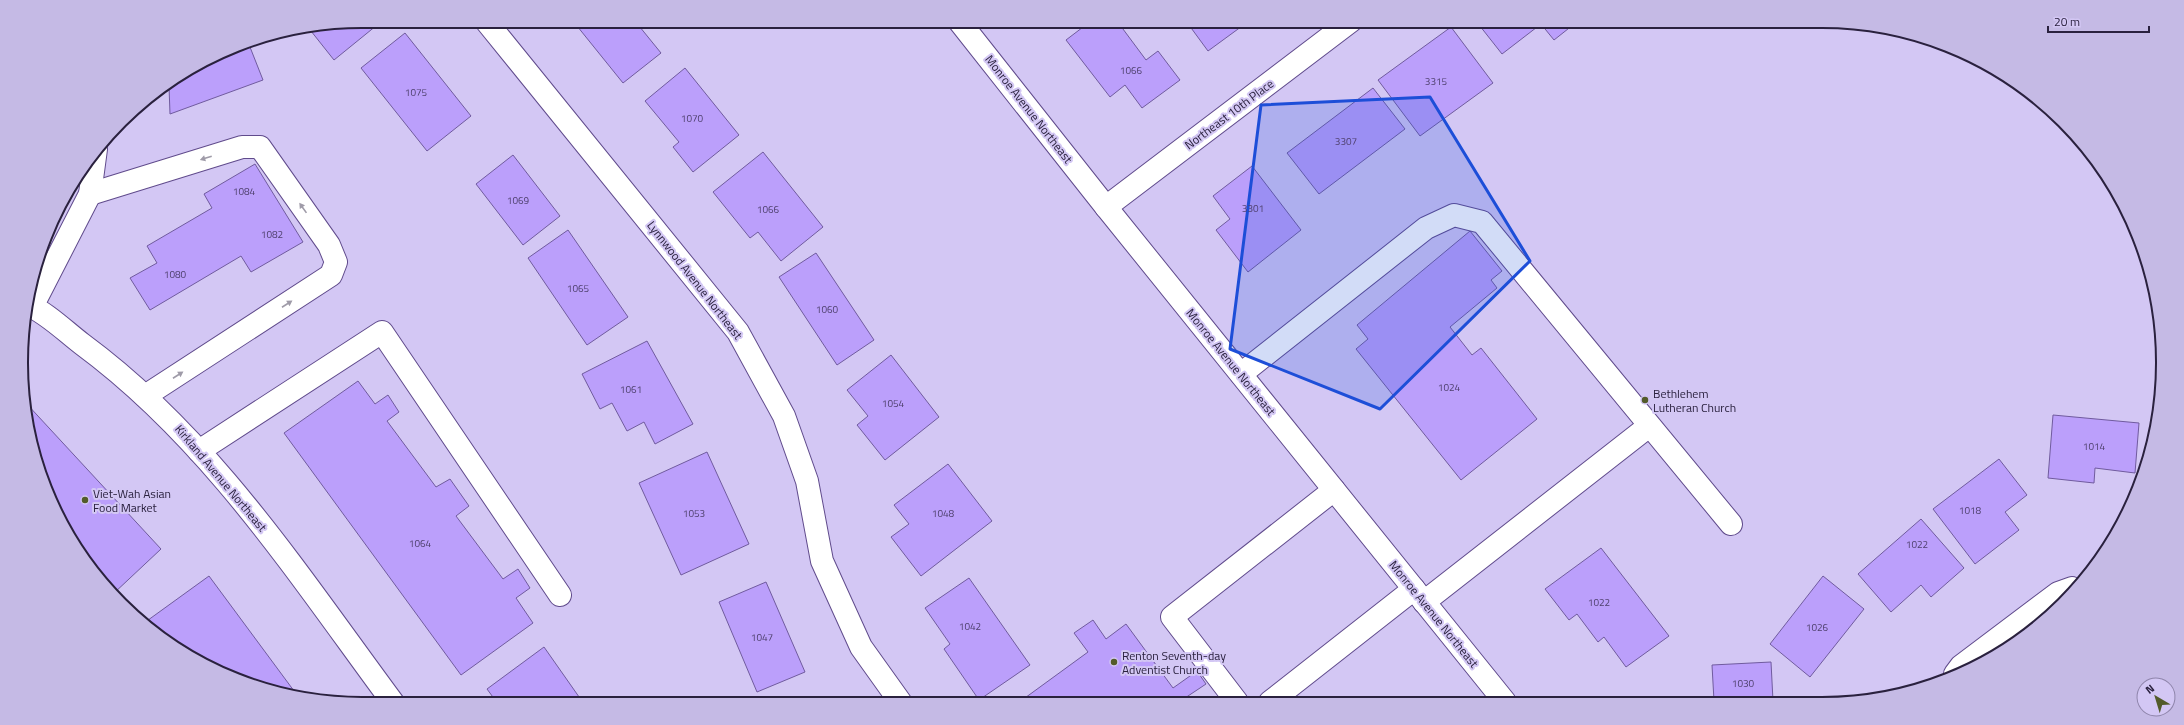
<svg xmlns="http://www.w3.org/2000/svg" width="2184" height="725" viewBox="0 0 2184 725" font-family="'Titillium Web',sans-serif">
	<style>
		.building { fill: #bb9ffb; stroke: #705b9e }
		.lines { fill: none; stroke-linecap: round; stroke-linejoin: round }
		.minor-casing { stroke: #604b8c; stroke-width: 24 }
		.minor { stroke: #fff; stroke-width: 22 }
		.oneway { fill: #9f9ba8 }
		.marked { fill: #1d4ed8; fill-opacity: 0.2; stroke: #1d4ed8; stroke-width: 3; stroke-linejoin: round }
		.poi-dot { fill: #535b2a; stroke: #d3c7f4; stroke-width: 1.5 }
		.labels { text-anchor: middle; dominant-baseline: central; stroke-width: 4; stroke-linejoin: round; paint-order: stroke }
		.number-label { font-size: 10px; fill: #4e406d }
		.street-label { font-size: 12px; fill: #2a213e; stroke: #d3c7f4 }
		.poi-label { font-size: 12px; fill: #2a213e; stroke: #d3c7f4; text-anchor: start }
		.rim { fill: none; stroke: #2a213e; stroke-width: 2 }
	</style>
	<rect width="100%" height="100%" fill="#d3c7f4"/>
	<g class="building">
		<path d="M362 21H382L334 60 307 26Z"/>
		<path d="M573 21H635L661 53 623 83Z"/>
		<path d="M1091 21H1117L1146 60 1158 51 1180 80 1142 108 1125 85 1110 97 1066 40Z"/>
		<path d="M1186 21H1249L1208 51Z"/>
		<path d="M1476 21H1578L1554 40 1541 24 1502 54Z"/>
		<path d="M1451 27 1493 83 1420 136 1378 80Z"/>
		<path d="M405 33 471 116 427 151 361 68Z"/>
		<path d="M248 42 263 80 170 114 169 86 232 47Z"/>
		<path d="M685 68 739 135 693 172 673 147 679 142 645 101Z"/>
		<path d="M1373 88 1405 129 1319 194 1287 153Z"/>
		<path d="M763 152 823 227 781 261 758 232 750 238 713 192Z"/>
		<path d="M513 155 560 216 523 245 476 184Z"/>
		<path d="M255 164 303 242 251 272 241 256 150 310 130 278 157 263 147 246 212 208 204 194Z"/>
		<path d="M1252 166 1301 230 1248 272 1216 230 1230 219 1213 196Z"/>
		<path d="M568 230 628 317 587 345 528 258Z"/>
		<path d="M1470 231 1502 271 1491 280 1497 288 1450 327 1472 355 1481 348 1537 419 1461 480 1356 349 1368 339 1357 325Z"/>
		<path d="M816 253 874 340 837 365 779 277Z"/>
		<path d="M647 341 693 424 655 444 644 422 627 431 612 403 600 409 582 374Z"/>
		<path d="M891 355 939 417 885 460 857 425 868 416 847 390Z"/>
		<path d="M358 381 375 404 388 395 399 412 387 421 436 487 450 479 469 506 456 516 503 579 518 569 530 588 516 598 533 623 461 675 284 433Z"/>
		<path d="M25 402 161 549 113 594 79 552 33 451Z"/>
		<path d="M2053 415 2139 423 2135 473 2095 468 2094 483 2048 478Z"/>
		<path d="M707 452 749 544 681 575 639 483Z"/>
		<path d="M1999 459 2027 495 2005 512 2019 530 1975 564 1933 509Z"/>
		<path d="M948 464 992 521 921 576 891 537 909 524 894 505Z"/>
		<path d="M1921 519 1964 568 1931 597 1921 585 1891 612 1858 574Z"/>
		<path d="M1601 548 1669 636 1626 667 1604 637 1598 642 1577 614 1569 620 1545 589Z"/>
		<path d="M209 576 297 695 274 692 173 646 144 623Z"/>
		<path d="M1823 576 1864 609 1810 677 1770 644Z"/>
		<path d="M969 578 1030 665 979 700 944 649 950 644 925 608Z"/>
		<path d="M766 582 805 672 757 692 719 602Z"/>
		<path d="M1093 620 1106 639 1126 624 1173 688 1197 671 1206 684 1179 702 1018 703 1088 652 1074 633Z"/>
		<path d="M544 647 584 704H498L487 689Z"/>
		<path d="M1771 662 1773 701H1714L1712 665Z"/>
	</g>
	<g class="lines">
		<defs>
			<g id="minor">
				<path d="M486 21 738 332 784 416 807 481 822 561 861 647 901 703"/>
				<path d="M959 21 1106 207 1505 702"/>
				<path d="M90 194 242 147H260L329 245 336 262 331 275 145 396"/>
				<path d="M1106 207 1351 21"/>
				<path d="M28 305C47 313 65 331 82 344 211 439 299 576 394 704"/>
				<path d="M32 307 90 194 96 149"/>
				<path d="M1241 374 1426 228 1454 215 1482 222 1731 524"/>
				<path d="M199 451 382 332 560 595"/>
				<path d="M1424 602 1649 426"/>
				<path d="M1955 674 1961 666 2058 593 2072 588"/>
				<path d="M1237 702 1172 617 1334 490"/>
				<path d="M1270 702 1414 589"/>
			</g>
		</defs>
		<use href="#minor" class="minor-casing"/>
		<use href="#minor" class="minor"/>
	</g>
	<defs><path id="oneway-solid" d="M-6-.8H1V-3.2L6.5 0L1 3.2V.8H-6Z"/></defs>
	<g class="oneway">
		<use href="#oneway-solid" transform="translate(206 158) rotate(163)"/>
		<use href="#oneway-solid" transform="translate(303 208) rotate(-125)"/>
		<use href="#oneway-solid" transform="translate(287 304) rotate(-33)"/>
		<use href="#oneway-solid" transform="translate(178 375) rotate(-33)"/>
	</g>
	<path class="marked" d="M1430 97 1530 261 1380 409 1230 349 1261 105Z"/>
	<g class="poi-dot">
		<circle cx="1645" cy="400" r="4"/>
		<circle cx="85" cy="500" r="4"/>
		<circle cx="1114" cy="662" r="4"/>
	</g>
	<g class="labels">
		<g class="number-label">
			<text x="1131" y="70">1066</text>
			<text x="1436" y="81">3315</text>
			<text x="416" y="92">1075</text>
			<text x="692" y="118">1070</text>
			<text x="1346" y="141">3307</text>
			<text x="244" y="191">1084</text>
			<text x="518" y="200">1069</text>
			<text x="1253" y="208">3301</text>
			<text x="768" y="209">1066</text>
			<text x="272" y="234">1082</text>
			<text x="175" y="274">1080</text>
			<text x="578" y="288">1065</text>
			<text x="827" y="309">1060</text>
			<text x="1449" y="387">1024</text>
			<text x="631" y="389">1061</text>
			<text x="893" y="403">1054</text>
			<text x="2094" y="446">1014</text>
			<text x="1970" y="510">1018</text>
			<text x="694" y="513">1053</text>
			<text x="943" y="513">1048</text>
			<text x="420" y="543">1064</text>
			<text x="1917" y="544">1022</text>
			<text x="1599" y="602">1022</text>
			<text x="970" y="626">1042</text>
			<text x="1817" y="627">1026</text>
			<text x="762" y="637">1047</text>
			<text x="1743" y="683">1030</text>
		</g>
		<g class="street-label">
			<text transform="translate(1029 109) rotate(52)">Monroe Avenue Northeast</text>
			<text transform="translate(1229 114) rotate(-37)">Northeast 10th Place</text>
			<text transform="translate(695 280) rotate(52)">Lynnwood Avenue Northeast</text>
			<text transform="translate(1231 362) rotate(51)">Monroe Avenue Northeast</text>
			<text transform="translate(221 478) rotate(50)">Kirkland Avenue Northeast</text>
			<text transform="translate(1434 614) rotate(51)">Monroe Avenue Northeast</text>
		</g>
		<g class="poi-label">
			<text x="1653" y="393">Bethlehem<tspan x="1653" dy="14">Lutheran Church</tspan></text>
			<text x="93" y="493">Viet-Wah Asian<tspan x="93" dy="14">Food Market</tspan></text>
			<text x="1122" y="655">Renton Seventh-day<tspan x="1122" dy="14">Adventist Church</tspan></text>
		</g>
	</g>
	<path d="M0 0H2184V725H0ZM362 28H1822A334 334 0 0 1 2156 362V363A334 334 0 0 1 1822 697H362A334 334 0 0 1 28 363V362A334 334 0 0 1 362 28Z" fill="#c5bae5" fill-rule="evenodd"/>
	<path class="rim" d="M362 28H1822A334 334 0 0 1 2156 362V363A334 334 0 0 1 1822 697H362A334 334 0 0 1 28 363V362A334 334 0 0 1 362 28Z"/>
	<g transform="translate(2156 697) rotate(322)"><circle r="19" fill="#d3c7f4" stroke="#8f85ab"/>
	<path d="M0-3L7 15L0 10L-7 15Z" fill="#535b2a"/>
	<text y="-6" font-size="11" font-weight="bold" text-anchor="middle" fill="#2a213e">N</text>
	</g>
	<path d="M2048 26v6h101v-6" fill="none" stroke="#2a213e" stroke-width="2"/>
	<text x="2054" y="26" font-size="12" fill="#2a213e" stroke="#d3c7f4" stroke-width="3" paint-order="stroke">20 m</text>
</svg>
